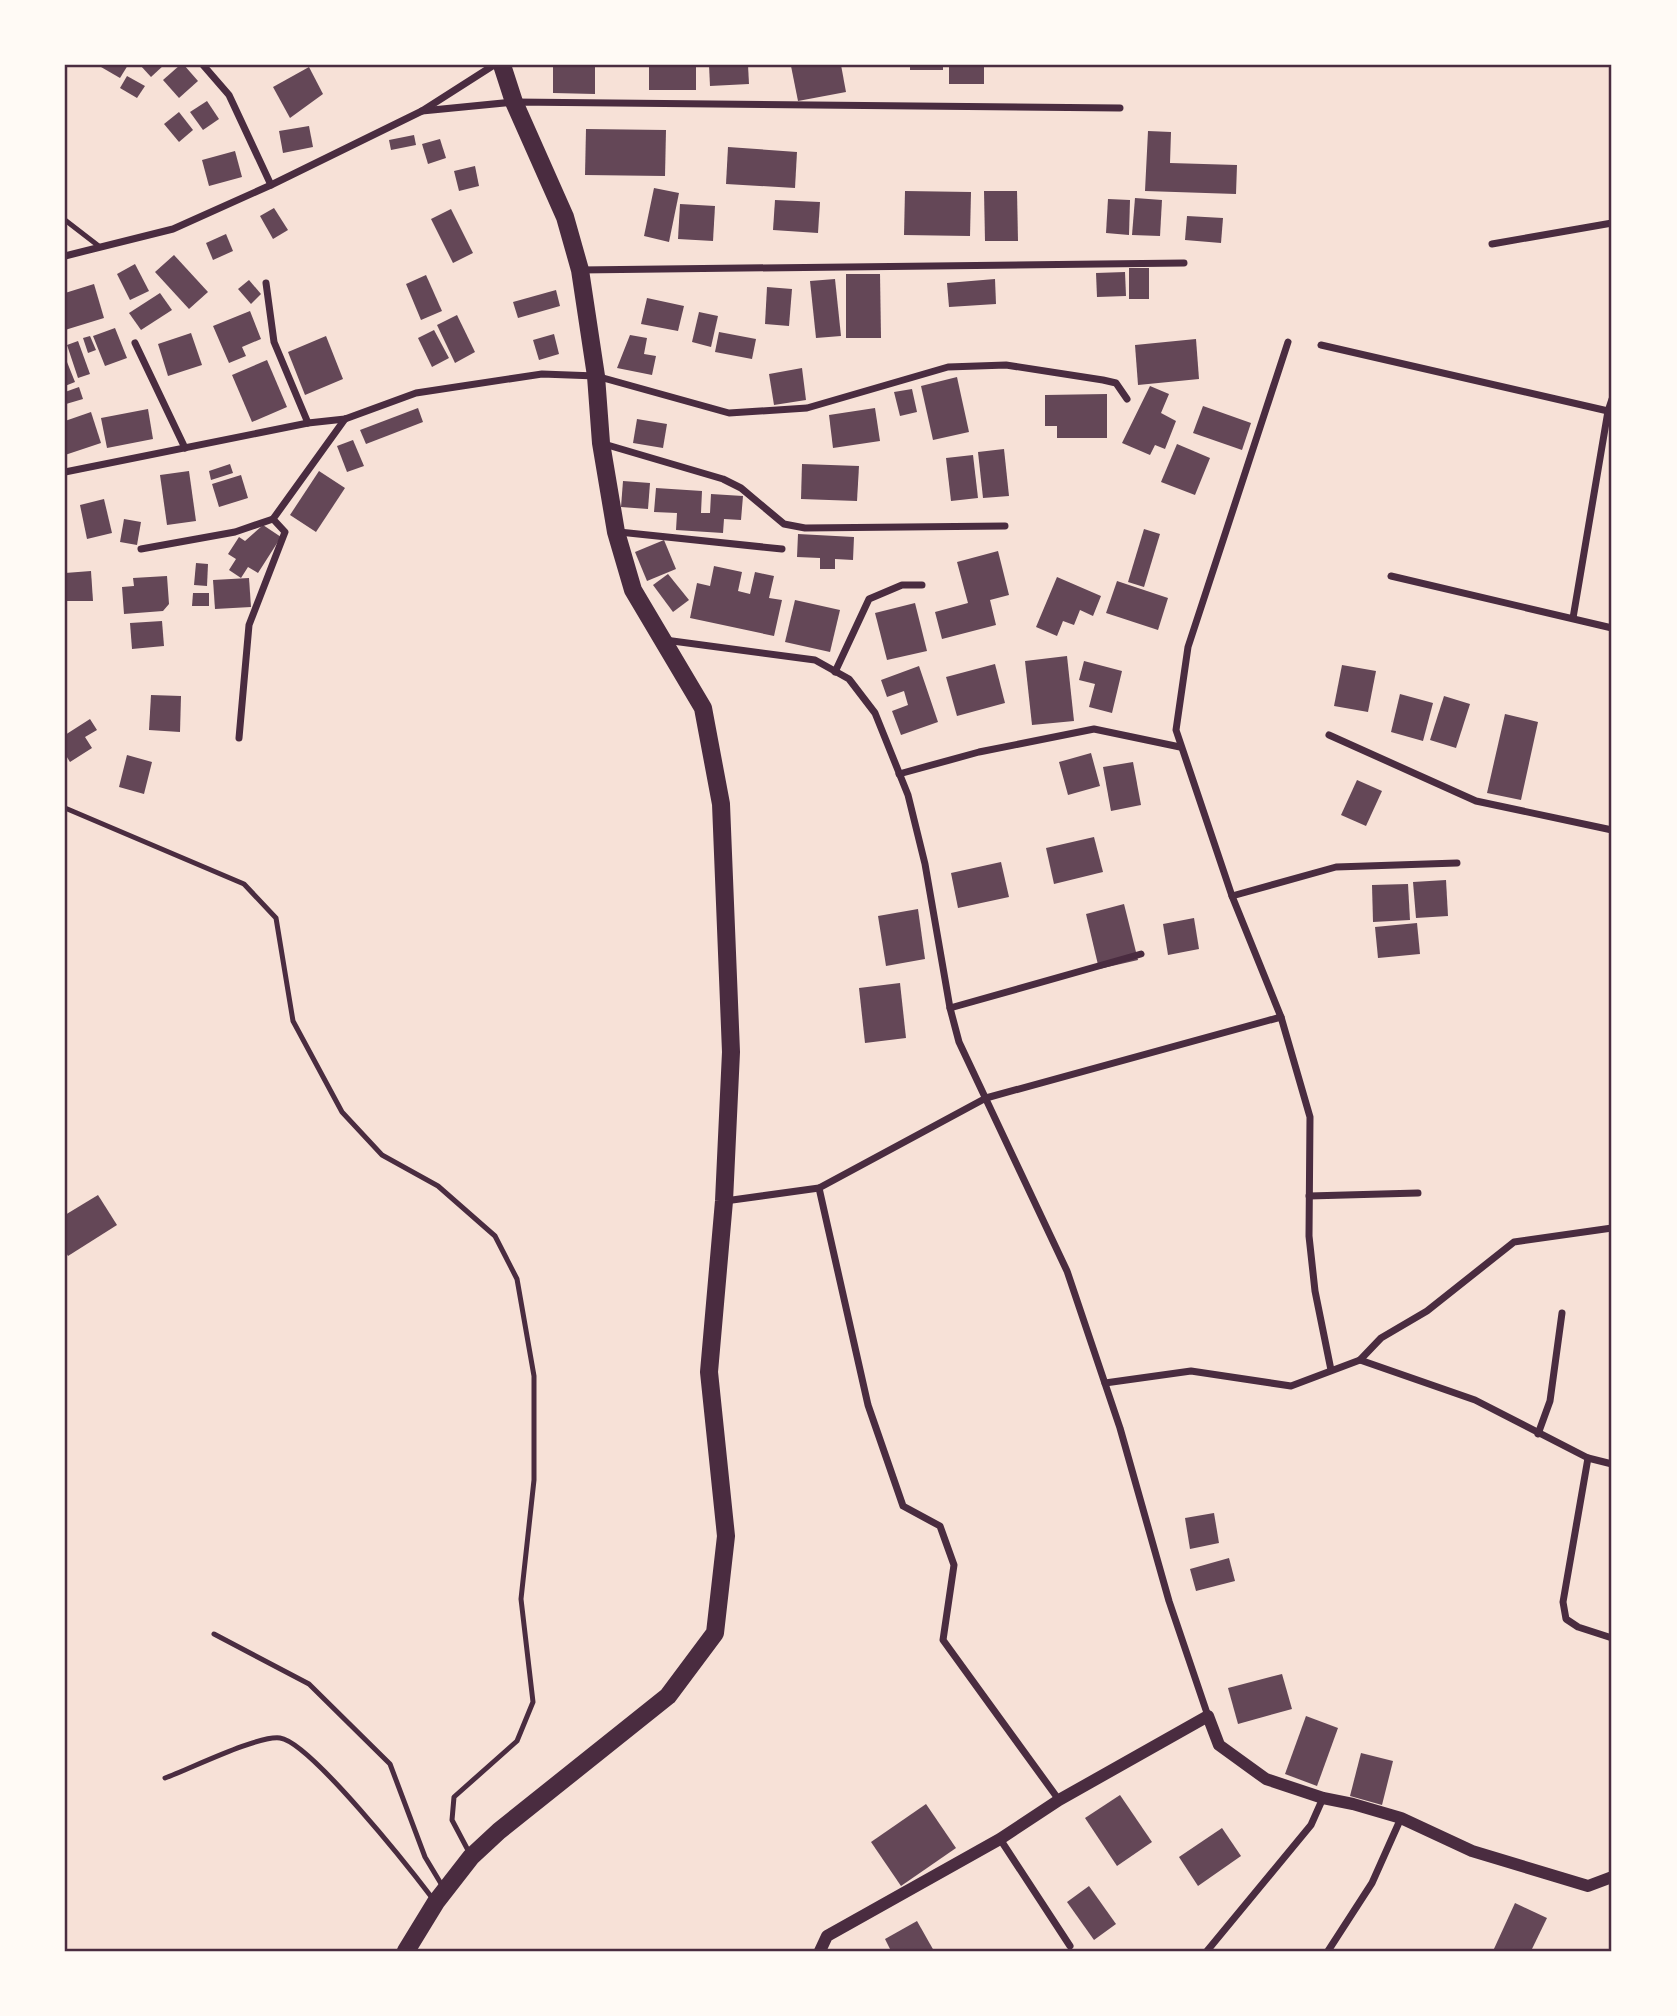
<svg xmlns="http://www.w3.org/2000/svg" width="1677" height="2016" viewBox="0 0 1677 2016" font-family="Raleway,sans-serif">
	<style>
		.building { fill: #644757 }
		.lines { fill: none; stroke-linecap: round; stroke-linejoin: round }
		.service { stroke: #4a2c40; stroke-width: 5 }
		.minor { stroke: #4a2c40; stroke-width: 7 }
		.tertiary { stroke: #4a2c40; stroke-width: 12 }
		.primary { stroke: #4a2c40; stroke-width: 18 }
		.neatline { fill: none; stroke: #4a2c40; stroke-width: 2.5 }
	</style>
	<rect width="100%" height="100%" fill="#f7e1d7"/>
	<g class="building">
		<path d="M102 65H128L120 78 101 67Z"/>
		<path d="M140 65H164L151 77Z"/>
		<path d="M180 65H184L198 81 179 98 163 80Z"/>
		<path d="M553 65H595V94L553 93Z"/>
		<rect x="649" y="65" width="47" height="25"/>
		<path d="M709 65H748L749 84 710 86Z"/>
		<path d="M799 65H841L846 92 798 101 791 66Z"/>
		<rect x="910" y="65" width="33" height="5"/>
		<rect x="949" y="65" width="35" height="19"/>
		<path d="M309 67 323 94 290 118 273 87Z"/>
		<path d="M127 76 145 86 137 98 120 88Z"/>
		<path d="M207 101 219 119 203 130 190 112Z"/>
		<path d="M179 112 193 130 179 142 164 124Z"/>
		<path d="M309 126 313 147 283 153 279 131Z"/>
		<path d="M586 129 666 130 665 176 585 175Z"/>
		<path d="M1148 131 1171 132 1170 163 1237 165 1236 194 1145 191Z"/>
		<path d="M414 135 416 145 391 150 389 140Z"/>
		<path d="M440 139 446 158 428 164 422 144Z"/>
		<path d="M728 147 797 152 795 188 726 184Z"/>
		<path d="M235 151 242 177 209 186 202 160Z"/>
		<path d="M475 166 479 186 459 191 454 171Z"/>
		<path d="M654 188 679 193 669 242 644 236Z"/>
		<path d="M905 191 971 192 970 236 904 235Z"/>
		<path d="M984 191H1017L1018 241H985Z"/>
		<path d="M1135 198 1162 200 1160 236 1132 235Z"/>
		<path d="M1108 199 1130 200 1129 235 1106 233Z"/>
		<path d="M775 200 820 202 818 233 773 230Z"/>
		<path d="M680 204 715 206 713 241 678 239Z"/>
		<path d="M274 208 288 230 273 239 260 216Z"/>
		<path d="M451 209 473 253 453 263 431 219Z"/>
		<path d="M1187 216 1223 218 1221 243 1185 240Z"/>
		<path d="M226 234 233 251 213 260 206 243Z"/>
		<path d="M174 255 208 292 189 309 155 272Z"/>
		<path d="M135 264 149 291 130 300 117 274Z"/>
		<rect x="1129" y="268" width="20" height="31"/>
		<path d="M1125 272 1126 296 1097 297 1096 273Z"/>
		<path d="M846 274H880L881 338H846Z"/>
		<path d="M426 275 442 311 421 320 406 284Z"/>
		<path d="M835 279 841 336 816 338 810 281Z"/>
		<path d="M995 279 996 304 949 307 947 283Z"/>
		<path d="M249 280 261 294 251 304 238 289Z"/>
		<path d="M94 284 104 318 65 330V293Z"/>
		<path d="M767 287 792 289 789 326 765 324Z"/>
		<path d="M556 290 560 306 518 318 513 302Z"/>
		<path d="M160 293 172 310 141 330 129 313Z"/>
		<path d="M647 298 684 306 678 331 641 324Z"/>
		<path d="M250 311 261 339 242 347 246 356 229 363 213 326Z"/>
		<path d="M699 312 718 316 711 347 692 342Z"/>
		<path d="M457 315 475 352 455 363 437 325Z"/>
		<path d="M115 328 127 358 105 366 93 336Z"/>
		<path d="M434 330 449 358 432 367 418 338Z"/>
		<path d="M719 332 756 339 752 359 715 352Z"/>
		<path d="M191 333 202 365 168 376 158 344Z"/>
		<path d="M554 334 559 354 539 360 533 340Z"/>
		<path d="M630 335 647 338 644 354 656 356 652 375 617 368Z"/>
		<path d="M90 336 96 350 88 353 83 338Z"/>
		<path d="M326 336 343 379 305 395 288 352Z"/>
		<path d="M1196 339 1199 379 1138 385 1135 345Z"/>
		<path d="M78 341 90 374 78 378 67 345Z"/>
		<path d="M65 357 75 382 65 386Z"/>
		<path d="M267 360 287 407 252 422 232 375Z"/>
		<path d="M802 368 806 400 774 405 769 374Z"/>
		<path d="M957 377 969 432 933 440 921 386Z"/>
		<path d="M1150 386 1169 394 1161 413 1176 421 1165 449 1155 445 1150 455 1122 443Z"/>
		<path d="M79 387 83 399 66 404 65 392Z"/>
		<path d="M912 389 917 412 900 416 894 392Z"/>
		<path d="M1107 394V438H1057V426H1045V395Z"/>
		<path d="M1203 406 1251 423 1242 450 1193 433Z"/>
		<path d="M418 408 423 422 366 444 360 430Z"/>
		<path d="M875 408 880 441 833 448 829 415Z"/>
		<path d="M148 409 153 439 107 448 101 418Z"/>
		<path d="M91 412 101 443 65 455V421Z"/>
		<path d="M637 419 667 424 663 448 633 443Z"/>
		<path d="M353 440 364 466 347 472 337 446Z"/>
		<path d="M1177 444 1210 458 1195 495 1161 482Z"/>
		<path d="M1004 449 1009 496 983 498 978 452Z"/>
		<path d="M973 455 978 498 951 501 946 458Z"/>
		<path d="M230 464 233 473 211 480 209 471Z"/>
		<path d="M802 464 859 466 857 501 801 499Z"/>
		<path d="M189 471 196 521 167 525 160 475Z"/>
		<path d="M319 471 345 488 316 532 290 515Z"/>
		<path d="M241 475 248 498 219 507 212 484Z"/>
		<path d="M623 481 650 483 648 509 621 507Z"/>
		<path d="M656 488 702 491 701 513H710L711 494 743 496 741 520 724 519 723 533 676 530 677 513 654 512Z"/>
		<path d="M104 499 112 533 87 539 80 505Z"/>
		<path d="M124 519 141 522 137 545 120 542Z"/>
		<path d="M263 525 281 537 258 573 248 567 241 578 229 570 236 559 228 554 239 537 245 541Z"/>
		<path d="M1144 529 1160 534 1144 587 1128 582Z"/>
		<path d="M798 534 854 537 853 560 835 559V569H820V558L797 557Z"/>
		<path d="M664 540 676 569 647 581 635 552Z"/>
		<path d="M998 551 1009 595 990 600 996 625 942 639 935 612 968 603 957 562Z"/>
		<path d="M196 563 208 564 207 586 194 585Z"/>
		<path d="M714 566 742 572 738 591 750 594 755 572 774 576 769 598 782 600 774 636 690 618 697 583 710 586Z"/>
		<path d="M91 571 93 601H65V573Z"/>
		<path d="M668 574 689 600 673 612 653 585Z"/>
		<path d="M167 576 169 604 163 611 124 614 122 587 134 586 133 578Z"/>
		<path d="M1057 577 1101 596 1093 616 1080 610 1074 625 1063 621 1057 636 1036 627Z"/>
		<path d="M249 578 251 607 215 609 213 580Z"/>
		<path d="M1117 581 1168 598 1158 630 1106 613Z"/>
		<path d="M193 593H209V606H192Z"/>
		<path d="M795 600 840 610 830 652 785 642Z"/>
		<path d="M915 603 927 651 887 660 875 613Z"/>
		<path d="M162 621 164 646 132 649 130 623Z"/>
		<path d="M1067 656 1074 721 1032 725 1025 661Z"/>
		<path d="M1084 661 1122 671 1112 713 1089 707 1095 684 1079 680Z"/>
		<path d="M995 664 1005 703 957 716 946 677Z"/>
		<path d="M1342 665 1376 671 1368 712 1334 706Z"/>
		<path d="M919 666 938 722 901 735 892 711 908 705 904 691 887 697 881 680Z"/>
		<path d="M1400 694 1433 703 1423 741 1391 732Z"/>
		<path d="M151 695 181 696 180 732 149 730Z"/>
		<path d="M1444 696 1470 704 1456 748 1430 740Z"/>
		<path d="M1505 714 1538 722 1521 800 1487 793Z"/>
		<path d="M90 719 97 730 85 737 92 748 70 762 65 754V735Z"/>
		<path d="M1091 753 1100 786 1068 795 1059 762Z"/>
		<path d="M127 755 152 762 144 794 119 787Z"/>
		<path d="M1133 762 1141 805 1111 811 1103 767Z"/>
		<path d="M1357 780 1382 791 1366 826 1341 815Z"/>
		<path d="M1094 837 1103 872 1054 884 1046 848Z"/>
		<path d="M1001 862 1009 897 958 908 951 873Z"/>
		<path d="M1446 880 1448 916 1416 918 1413 882Z"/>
		<path d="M1408 884 1410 920 1373 922 1372 885Z"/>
		<path d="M1124 904 1138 960 1099 969 1086 914Z"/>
		<path d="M918 909 925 959 886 966 878 916Z"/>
		<path d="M1194 918 1199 949 1168 955 1163 924Z"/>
		<path d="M1417 923 1420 954 1378 958 1375 927Z"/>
		<path d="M900 983 906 1038 865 1043 859 988Z"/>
		<path d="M98 1195 117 1225 68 1256 65 1251V1215Z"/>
		<path d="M1214 1513 1219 1543 1190 1549 1185 1518Z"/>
		<path d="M1229 1558 1235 1581 1196 1591 1190 1569Z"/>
		<path d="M1282 1674 1292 1709 1238 1724 1228 1688Z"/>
		<path d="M1306 1716 1338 1728 1317 1786 1285 1774Z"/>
		<path d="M1361 1753 1393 1761 1382 1805 1350 1796Z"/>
		<path d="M1120 1795 1152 1842 1117 1866 1085 1818Z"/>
		<path d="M926 1804 956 1848 901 1886 871 1842Z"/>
		<path d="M1222 1828 1241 1856 1198 1886 1179 1857Z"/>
		<path d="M1089 1886 1116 1924 1094 1940 1067 1902Z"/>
		<path d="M1515 1903 1547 1918 1531 1951H1493Z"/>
		<path d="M917 1921 934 1951H891L885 1939Z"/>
	</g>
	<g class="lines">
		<g class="service">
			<path d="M65 220 100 247"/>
			<path d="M65 808 244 884 276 918 293 1021 342 1112 382 1155 438 1186 495 1236 517 1279 534 1376V1480L521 1599 533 1702 517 1741 454 1797 452 1820 470 1854"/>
			<path d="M214 1634 309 1684 390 1764 425 1857 443 1887"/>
			<path d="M165 1778C190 1769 258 1735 280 1738 310 1742 411 1870 433 1899"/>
		</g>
		<g class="minor">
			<path d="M203 65 229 95 271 185"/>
			<path d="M422 111 514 102 1120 108"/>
			<path d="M1492 244 1612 223"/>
			<path d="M65 256 173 229 271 185 422 111 494 65"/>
			<path d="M580 270 1184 263"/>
			<path d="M266 283 274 342 308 423"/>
			<path d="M1288 342 1188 647 1176 730 1232 896 1281 1017 1310 1117 1309 1236 1315 1291 1331 1370"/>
			<path d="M135 343 185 448"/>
			<path d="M1321 345 1608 411"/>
			<path d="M604 444 723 479 741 488 784 524 805 528 1005 526"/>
			<path d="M65 472 308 423 345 419 416 393 542 374 596 376 729 413 807 408 948 367 1006 365 1103 380 1116 383 1127 399"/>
			<path d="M619 532 782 549"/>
			<path d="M141 549 235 532 273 519"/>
			<path d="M1391 576 1612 628"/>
			<path d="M1573 618 1608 411 1612 399"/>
			<path d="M665 640 815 660 849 679 875 713 908 795 925 864 950 1008 959 1042 1067 1271 1120 1428 1169 1601 1208 1716"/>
			<path d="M835 672 869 599 902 585H922"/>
			<path d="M1329 735 1476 801 1612 830"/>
			<path d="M239 738 249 625 285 532 273 519 345 419"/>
			<path d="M899 774 979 752 1094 729 1180 747"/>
			<path d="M1232 896 1336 867 1457 863"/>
			<path d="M950 1008 1141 954"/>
			<path d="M819 1188 868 1405 903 1506 940 1526 954 1565 943 1640 1059 1800"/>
			<path d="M1309 1196 1418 1193"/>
			<path d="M725 1201 819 1188 986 1098 1281 1017"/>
			<path d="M1360 1360 1381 1338 1427 1311 1514 1242 1612 1228"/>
			<path d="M1105 1383 1191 1371 1291 1386 1360 1360 1475 1400 1588 1458 1612 1464"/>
			<path d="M1538 1434 1550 1401 1562 1313"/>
			<path d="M1588 1458 1563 1602 1566 1619 1578 1627 1612 1638"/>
			<path d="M1000 1839 1070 1946"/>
			<path d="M1207 1951 1311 1825 1323 1798"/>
			<path d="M1328 1951 1372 1883 1401 1818"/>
		</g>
		<path class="tertiary" d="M820 1951 827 1936 1000 1839 1059 1800 1208 1716 1219 1745 1266 1779 1323 1798 1353 1804 1401 1818 1472 1851 1588 1886 1612 1877"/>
		<path class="primary" d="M406 1951 436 1902 471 1857 499 1831 668 1696 715 1633 726 1536 709 1372 724 1201 731 1052 721 804 703 708 633 590 616 532 601 443 596 376 580 270 565 217 514 102 502 65"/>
	</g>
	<rect width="1677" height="2016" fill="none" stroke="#fffaf5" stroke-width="133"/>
	<rect x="66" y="66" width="1544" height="1884" class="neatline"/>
</svg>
